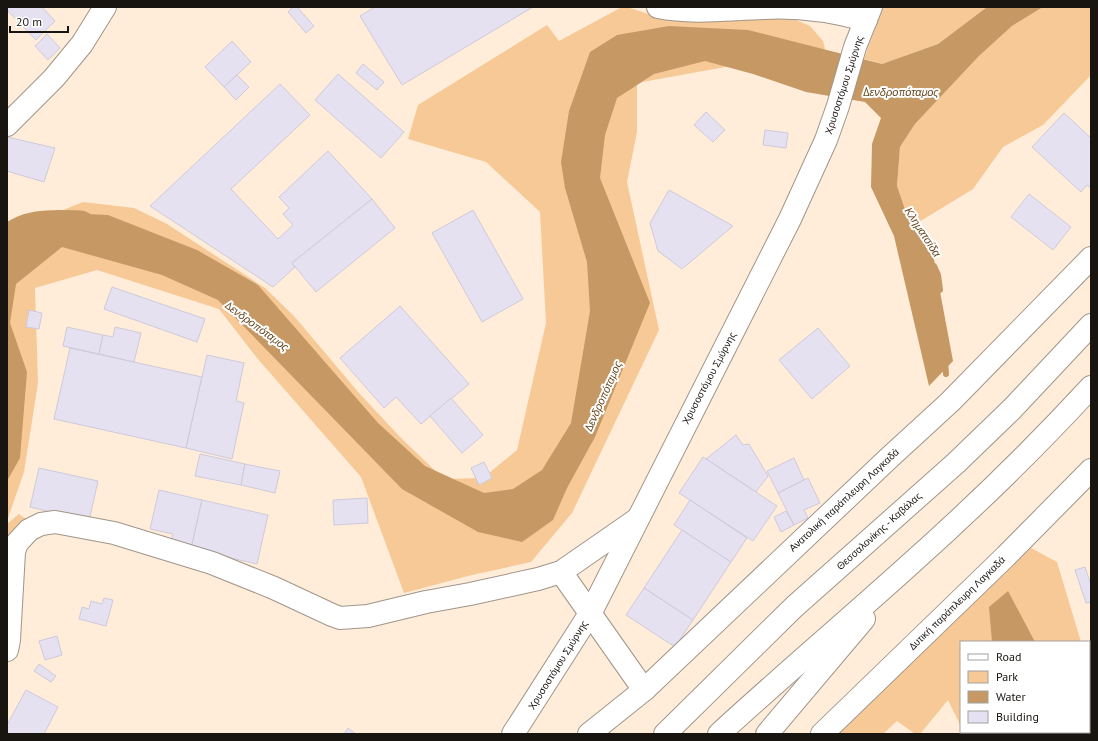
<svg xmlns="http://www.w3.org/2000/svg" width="1098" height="741" viewBox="0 0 1098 741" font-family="'PT Sans',sans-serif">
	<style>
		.built { fill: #ffedda; fill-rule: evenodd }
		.green { fill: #f6c997 }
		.water { fill: #c69864 }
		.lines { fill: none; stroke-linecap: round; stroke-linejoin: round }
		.stream { stroke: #c69864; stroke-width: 6 }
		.river { stroke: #c69864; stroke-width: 35 }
		.building { fill: #e5e1f1; stroke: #cecada }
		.minor-casing { stroke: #a09589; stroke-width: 24 }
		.highway-casing { stroke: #a09589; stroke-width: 24 }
		.minor { stroke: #fff; stroke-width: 22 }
		.highway { stroke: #fff; stroke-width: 22 }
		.labels { text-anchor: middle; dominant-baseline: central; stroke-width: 4; stroke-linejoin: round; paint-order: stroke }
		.street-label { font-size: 10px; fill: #181410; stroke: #fff }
		.water-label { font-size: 11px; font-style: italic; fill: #66451d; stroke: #fff }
	</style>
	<rect width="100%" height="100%" fill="#fdfaf8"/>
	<path class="built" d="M7 7H1091V734H7ZM961 642H1089V732H961Z"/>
	<g class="green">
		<path d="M622 7H627L667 20 749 17 796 20 810 26 823 41 825 49 637 83V132L627 182 659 330 572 513 531 562 472 575 404 593 361 477 257 358 219 309 97 270 35 288 38 383 24 472 7 521V229L31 223 83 202 134 208 167 224 265 288 294 316 359 393 401 438 444 479 483 478 517 450 546 323 540 212 486 162 408 139 418 105 547 25 559 41Z"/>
		<path d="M883 7H987L938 44 882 64 864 59Z"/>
		<path d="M1043 7H1091V75L1043 125 1003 147 973 189 914 225 906 212 897 186 900 147 915 124 979 56 1012 26Z"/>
		<path d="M19 514 29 521 7 556V524Z"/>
		<path d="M1031 548 1057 562 1081 642H961V727L948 700 920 734H915L897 721 883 734H838Z"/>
		<path d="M1089 666 1091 673V734H964L963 732H1089Z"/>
	</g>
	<g class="water">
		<path d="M987 7H1043L1012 26 979 56 915 124 900 147 897 186 906 212 917 231 932 249 953 361 929 386 894 236 871 187 872 144 881 118 865 102 806 92 753 74 705 61 654 74 617 98 605 135 600 178 650 303 595 437 567 488 553 520 522 542 478 532 402 489 218 300 162 275 62 247 16 284 10 323 27 372 20 458 7 481V247L65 213 108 215 197 250 258 285 378 423 425 466 484 493 513 489 542 470 571 423 590 311 587 262 565 188 561 162 569 111 590 52 617 35 669 26 748 30 882 64 938 44Z"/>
		<path d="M1008 591 1035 642H992L989 607Z"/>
		<path d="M1020 732H1067L1068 734H1021Z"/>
	</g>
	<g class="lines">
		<g class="stream">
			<path d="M934 266 938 275 940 290"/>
			<path d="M945 361 946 374"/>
		</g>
		<path class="river" d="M7 246C22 224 57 227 80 228"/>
	</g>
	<g class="building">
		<path d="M7 7H42L55 21 36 40 7 10Z"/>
		<path d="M293 7H297L314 26 306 33 288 12Z"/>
		<path d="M375 7H533L402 85 360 16Z"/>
		<path d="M47 34 60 48 48 60 35 46Z"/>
		<path d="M232 41 251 62 224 87 205 67Z"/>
		<path d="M363 64 384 82 377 90 356 73Z"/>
		<path d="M338 74 404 132 381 158 315 100Z"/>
		<path d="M237 75 249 87 236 100 224 87Z"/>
		<path d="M280 84 310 115 231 189 278 239 293 225 283 214 289 208 279 197 328 151 372 199 292 263 295 267 273 287 150 206Z"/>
		<path d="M706 112 725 130 713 142 694 125Z"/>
		<path d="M1064 113 1091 138V188L1087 185 1081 192 1032 147Z"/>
		<path d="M765 130 788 133 786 148 763 145Z"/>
		<path d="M7 137 55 148 44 182 7 171Z"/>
		<path d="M669 190 733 226 682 269 658 251 650 223Z"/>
		<path d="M1029 194 1071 227 1053 250 1011 217Z"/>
		<path d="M372 199 395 228 316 292 292 263Z"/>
		<path d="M473 210 523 299 482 322 432 233Z"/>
		<path d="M112 287 205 319 197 342 104 309Z"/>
		<path d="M400 306 469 384 421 424 396 397 384 408 340 358Z"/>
		<path d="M29 310 42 313 39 329 26 327Z"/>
		<path d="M67 327 103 335 99 354 63 346Z"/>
		<path d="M115 327 141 333 134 362 99 354 103 335 113 337Z"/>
		<path d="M818 328 850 366 812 399 779 360Z"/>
		<path d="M70 348 202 377 186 448 54 419Z"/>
		<path d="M207 355 244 363 236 401 244 403 232 459 186 448Z"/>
		<path d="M451 398 483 435 462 453 430 416Z"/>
		<path d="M736 435 743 445 749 444 768 476 756 492 706 459Z"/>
		<path d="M200 454 245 464 241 485 195 476Z"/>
		<path d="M703 457 777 506 753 541 679 493Z"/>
		<path d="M794 458 804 480 778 493 767 471Z"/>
		<path d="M484 462 492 478 479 485 471 468Z"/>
		<path d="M245 464 280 471 275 493 241 485Z"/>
		<path d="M39 468 98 481 89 521 30 507Z"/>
		<path d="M808 478 820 503 804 510 808 518 794 525 778 493Z"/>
		<path d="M159 490 202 500 191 549 170 544 173 534 150 529Z"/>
		<path d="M367 498 368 523 334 525 333 500Z"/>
		<path d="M202 500 268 515 257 564 191 549Z"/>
		<path d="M690 500 747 538 731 562 674 525Z"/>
		<path d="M786 511 794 525 781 532 774 517Z"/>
		<path d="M682 530 731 562 693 620 644 588Z"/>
		<path d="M1085 567 1091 585V602L1086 603 1075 570Z"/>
		<path d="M644 588 693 620 675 647 626 615Z"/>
		<path d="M104 598 113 600 106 626 79 619 82 607 89 609 91 601 102 604Z"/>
		<path d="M57 636 62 655 45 660 39 641Z"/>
		<path d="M39 664 56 676 51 682 34 671Z"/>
		<path d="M26 690 58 707 44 734H7V725Z"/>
		<path d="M348 728 356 734H344Z"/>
	</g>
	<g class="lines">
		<defs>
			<g id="minor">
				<path d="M658 7C693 14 728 9 764 8 799 6 832 11 866 20"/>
				<path d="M7 125 54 78 82 44 105 7"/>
				<path d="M561 572 644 690"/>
				<path d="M7 650 9 640 14 552 17 543 29 530 41 524 55 522 114 533 212 563 274 588 332 615 340 618 368 616 426 602 470 594 538 579 561 572 636 520"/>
				<path d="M513 734 591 612 790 219 826 140 838 106 855 47 871 7"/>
				<path d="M589 734 644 690 890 457 950 402 1091 258"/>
				<path d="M822 734 1006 556 1091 470"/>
			</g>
			<g id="highway">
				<path d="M665 734 794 607 956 463 1012 409 1091 325"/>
				<path d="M719 734C781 677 845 623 907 567 971 510 1033 450 1091 387"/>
				<path d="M767 734 864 619"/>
			</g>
		</defs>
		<use href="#minor" class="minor-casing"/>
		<use href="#highway" class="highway-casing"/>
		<use href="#minor" class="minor"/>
		<use href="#highway" class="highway"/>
	</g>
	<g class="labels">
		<g class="street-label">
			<text transform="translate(844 85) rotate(-72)">Χρυσοστόμου Σμύρνης</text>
			<text transform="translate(709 378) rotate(-62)">Χρυσοστόμου Σμύρνης</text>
			<text transform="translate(844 500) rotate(-43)">Ανατολική παράπλευρη Λαγκαδά</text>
			<text transform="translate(879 531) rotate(-42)">Θεσσαλονίκης - Καβάλας</text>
			<text transform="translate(957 603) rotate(-44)">Δυτική παράπλευρη Λαγκαδά</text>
			<text transform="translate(558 665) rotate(-58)">Χρυσοστόμου Σμύρνης</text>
		</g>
		<g class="water-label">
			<text x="901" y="92">Δενδροπόταμος</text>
			<text transform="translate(923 232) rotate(57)">Κληματσίδα</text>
			<text transform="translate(257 326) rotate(36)">Δενδροπόταμος</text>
			<text transform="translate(603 396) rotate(-66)">Δενδροπόταμος</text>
		</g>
	</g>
	<rect width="1098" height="741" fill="none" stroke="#181410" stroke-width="16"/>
	<rect x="960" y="641" width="130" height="92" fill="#ffffff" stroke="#a3a19f"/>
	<rect x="968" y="654" width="20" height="6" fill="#ffffff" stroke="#a3a19f"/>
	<text x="996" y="661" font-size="12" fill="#181410">Road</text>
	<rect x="968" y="671" width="20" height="12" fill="#f6c997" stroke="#a3a19f"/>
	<text x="996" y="681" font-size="12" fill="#181410">Park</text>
	<rect x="968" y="691" width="20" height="12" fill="#c69864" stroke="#a3a19f"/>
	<text x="996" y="701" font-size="12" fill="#181410">Water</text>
	<rect x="968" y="711" width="20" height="12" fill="#e5e1f1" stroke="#a3a19f"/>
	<text x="996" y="721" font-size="12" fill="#181410">Building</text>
	<path d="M10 26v6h58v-6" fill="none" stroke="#181410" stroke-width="2"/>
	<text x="16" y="26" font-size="12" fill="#181410" stroke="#ffffff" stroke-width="3" paint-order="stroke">20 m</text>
</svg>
